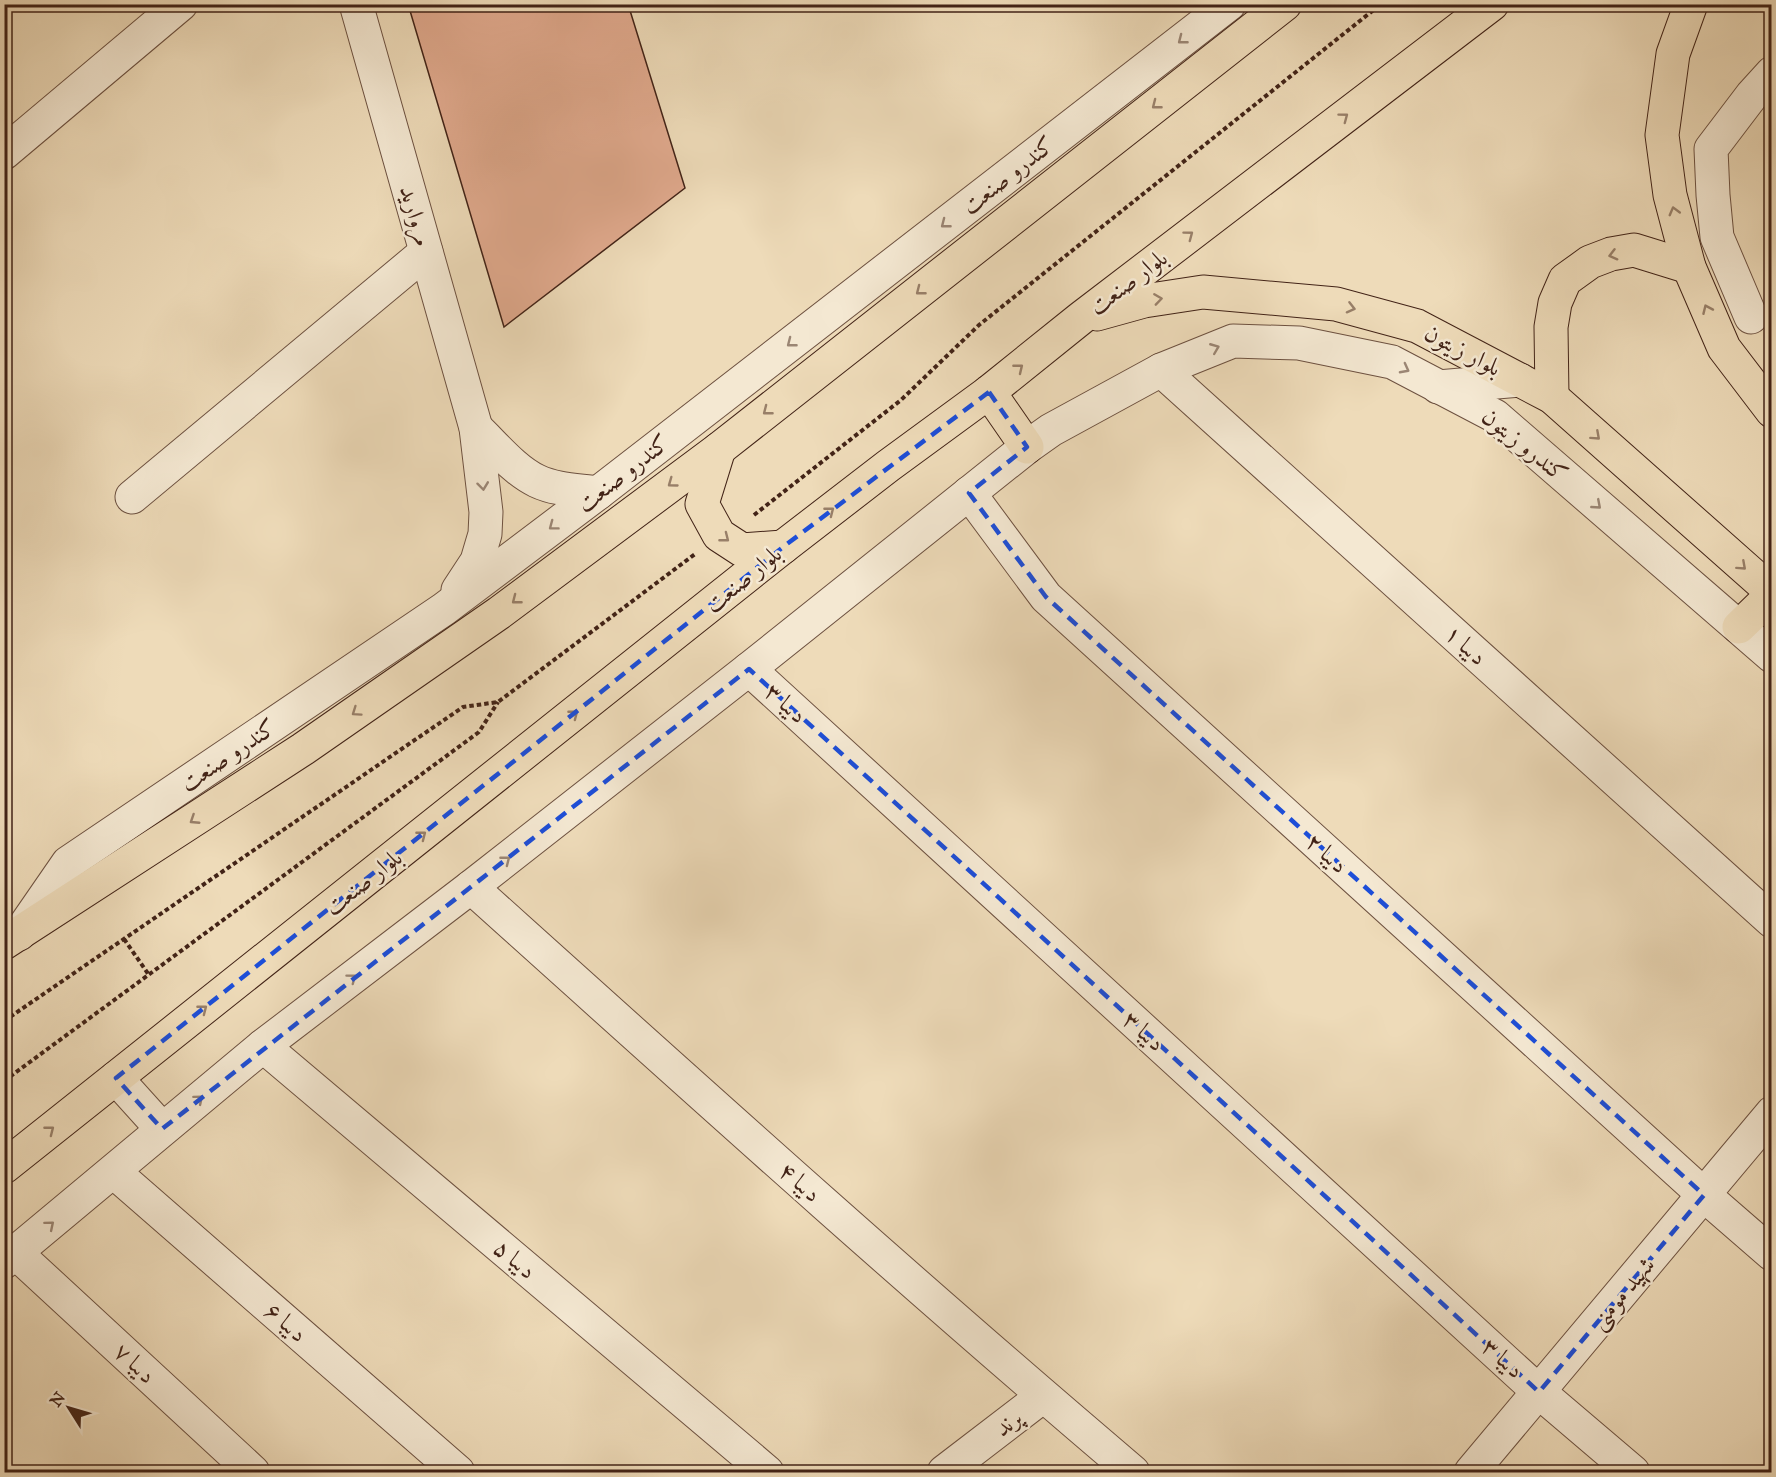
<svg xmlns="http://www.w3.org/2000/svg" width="1776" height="1477" viewBox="0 0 1776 1477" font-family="'IM FELL Great Primer',Amiri,serif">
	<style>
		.building { fill: #e0a98d; stroke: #422317; stroke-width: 1.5 }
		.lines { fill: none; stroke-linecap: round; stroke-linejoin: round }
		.minor-casing { stroke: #6d5140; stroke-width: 35 }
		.major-casing { stroke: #422317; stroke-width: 35 }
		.path { stroke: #422317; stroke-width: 4; stroke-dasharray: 4.5 3; stroke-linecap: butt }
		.minor { stroke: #f4e8d2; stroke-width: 33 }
		.major { stroke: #eedbb9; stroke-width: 33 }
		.oneway { stroke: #9b8674 }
		.oneway2 { stroke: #987f68 }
		.marked { fill: none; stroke: #1d4ed8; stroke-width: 4.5; stroke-dasharray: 12 8; stroke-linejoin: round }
		.labels { text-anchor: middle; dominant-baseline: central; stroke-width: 5; stroke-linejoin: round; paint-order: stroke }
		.street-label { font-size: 24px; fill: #422317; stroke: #f4e8d2 }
	</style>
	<rect width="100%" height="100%" fill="#eedbb9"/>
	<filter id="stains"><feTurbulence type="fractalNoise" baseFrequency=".00333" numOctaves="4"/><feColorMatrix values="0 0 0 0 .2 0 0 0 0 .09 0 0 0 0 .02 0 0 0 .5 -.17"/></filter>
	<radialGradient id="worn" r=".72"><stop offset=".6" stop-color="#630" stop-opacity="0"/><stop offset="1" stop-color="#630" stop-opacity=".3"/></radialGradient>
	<path class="building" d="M408 4H628L685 188 504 327Z"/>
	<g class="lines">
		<defs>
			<g id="minor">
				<path d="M356 4 476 428 486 512 485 534 477 561 458 590"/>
				<path d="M4 153 181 4"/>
				<path d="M1751 317 1717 237 1713 195 1711 149 1752 95 1772 73"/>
				<path d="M1161 370 1772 921"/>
				<path d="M1438 387 1520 380"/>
				<path d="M476 428C495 446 514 470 537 481 556 490 578 490 598 493"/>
				<path d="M969 493 1046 597 1704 1195 1772 1254"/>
				<path d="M132 497 426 252"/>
				<path d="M749 669 1539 1392 1633 1472"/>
				<path d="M471 887C690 1084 909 1282 1133 1472"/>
				<path d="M19 934 68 863 444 609 598 493 1229 4"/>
				<path d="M263 1046 767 1472"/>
				<path d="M116 1078 162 1129"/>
				<path d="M114 1172 458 1472"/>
				<path d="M16 1253 253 1472"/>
				<path d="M4 1262 263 1046 471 887 749 669 1027 447 1051 430 1161 370 1233 341 1299 343 1392 362 1495 416 1772 656"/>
				<path d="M944 1472 1043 1396"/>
				<path d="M1471 1472 1772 1113"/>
			</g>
			<g id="major">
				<path d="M1691 4 1673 54 1662 135 1670 195 1689 267 1724 348 1772 411"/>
				<path d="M1097 314 1144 301 1203 292 1336 304 1417 326 1552 397 1772 592"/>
				<path d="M989 392 1027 447"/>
				<path d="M1552 397 1551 327 1555 303 1565 280 1590 262 1611 254 1634 250 1689 267"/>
				<path d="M719 449 702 504 719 535 742 550 783 547"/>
				<path d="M1739 627 1772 595"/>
				<path d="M4 943 303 749 499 613 719 449 1285 4"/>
				<path d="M4 1167 783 547 888 466 989 392 1081 318 1492 4"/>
			</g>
		</defs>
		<use href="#minor" class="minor-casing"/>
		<use href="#major" class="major-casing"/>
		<g class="path">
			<path d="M754 515 901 400 979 325 1381 4"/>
			<path d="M124 939 149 975"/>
			<path d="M4 1021 463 707 498 702 695 554"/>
			<path d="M4 1081 479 732 498 702"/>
		</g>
		<use href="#minor" class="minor"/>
		<use href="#major" class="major"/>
	</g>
	<defs><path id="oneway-chevron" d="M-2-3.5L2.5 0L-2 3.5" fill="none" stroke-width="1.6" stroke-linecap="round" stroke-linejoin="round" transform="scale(1.5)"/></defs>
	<g class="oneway">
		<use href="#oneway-chevron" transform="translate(1182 40) rotate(142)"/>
		<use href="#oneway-chevron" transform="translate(945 224) rotate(142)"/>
		<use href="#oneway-chevron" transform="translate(791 343) rotate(142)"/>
		<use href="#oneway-chevron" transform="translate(1215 348) rotate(-22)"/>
		<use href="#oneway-chevron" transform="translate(1405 369) rotate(28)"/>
		<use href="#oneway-chevron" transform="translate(483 486) rotate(83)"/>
		<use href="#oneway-chevron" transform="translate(1597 505) rotate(41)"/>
		<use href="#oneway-chevron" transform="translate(553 526) rotate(143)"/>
		<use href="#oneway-chevron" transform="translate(506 860) rotate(-38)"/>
		<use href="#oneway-chevron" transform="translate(352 978) rotate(-37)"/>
		<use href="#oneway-chevron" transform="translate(199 1099) rotate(-40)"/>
		<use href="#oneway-chevron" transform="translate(50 1225) rotate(-40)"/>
	</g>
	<g class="oneway2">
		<use href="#oneway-chevron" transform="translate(1156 105) rotate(142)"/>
		<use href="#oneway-chevron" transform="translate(1344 117) rotate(-37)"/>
		<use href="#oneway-chevron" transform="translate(1674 211) rotate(-105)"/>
		<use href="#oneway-chevron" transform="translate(1189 235) rotate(-37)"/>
		<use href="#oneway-chevron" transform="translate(1613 255) rotate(165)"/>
		<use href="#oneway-chevron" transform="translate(920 291) rotate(142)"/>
		<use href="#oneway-chevron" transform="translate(1158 299) rotate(-8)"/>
		<use href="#oneway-chevron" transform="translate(1351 308) rotate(14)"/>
		<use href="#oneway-chevron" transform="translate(1707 309) rotate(-114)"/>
		<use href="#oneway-chevron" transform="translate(1019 368) rotate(-39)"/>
		<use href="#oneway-chevron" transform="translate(767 411) rotate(142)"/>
		<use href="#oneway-chevron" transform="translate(1596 436) rotate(42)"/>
		<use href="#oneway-chevron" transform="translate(672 483) rotate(144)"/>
		<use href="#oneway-chevron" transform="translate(830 511) rotate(-38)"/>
		<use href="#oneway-chevron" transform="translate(725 538) rotate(38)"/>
		<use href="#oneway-chevron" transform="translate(1742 566) rotate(42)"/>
		<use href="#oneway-chevron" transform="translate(516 600) rotate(142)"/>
		<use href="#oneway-chevron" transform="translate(356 712) rotate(145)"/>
		<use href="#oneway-chevron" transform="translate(574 714) rotate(-38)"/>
		<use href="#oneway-chevron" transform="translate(194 820) rotate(147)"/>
		<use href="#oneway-chevron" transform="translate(422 835) rotate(-38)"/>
		<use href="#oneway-chevron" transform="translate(203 1009) rotate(-38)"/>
		<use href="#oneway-chevron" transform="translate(50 1130) rotate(-38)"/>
	</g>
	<path class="marked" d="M989 392 1027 447 969 493 1046 597 1704 1195 1539 1392 749 669 162 1129 116 1078 783 547Z"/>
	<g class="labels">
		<g class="street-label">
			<text transform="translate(1008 175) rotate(-38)">کندرو صنعت</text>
			<text transform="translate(416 216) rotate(74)">مروارید</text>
			<text transform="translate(1128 282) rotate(-37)">بلوار صنعت</text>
			<text transform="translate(1463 350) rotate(28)">بلوار زیتون</text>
			<text transform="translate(1525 445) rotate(39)">کندرو زیتون</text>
			<text transform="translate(623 473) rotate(-38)">کندرو صنعت</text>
			<text transform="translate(743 579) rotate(-39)">بلوار صنعت</text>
			<text transform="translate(1466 645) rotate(42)">دیبا ۱</text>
			<text transform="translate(786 703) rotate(42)">دیبا ۳</text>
			<text transform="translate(228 755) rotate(-34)">کندرو صنعت</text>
			<text transform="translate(1327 853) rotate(42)">دیبا ۲</text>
			<text transform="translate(363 882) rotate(-38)">بلوار صنعت</text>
			<text transform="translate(1144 1031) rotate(42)">دیبا ۳</text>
			<text transform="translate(800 1182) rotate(41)">دیبا ۴</text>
			<text transform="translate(515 1259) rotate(40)">دیبا ۵</text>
			<text transform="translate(1622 1293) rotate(-50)">شهید مومنی</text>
			<text transform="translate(286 1322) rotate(41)">دیبا ۶</text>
			<text transform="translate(1503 1358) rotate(42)">دیبا ۳</text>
			<text transform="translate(135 1363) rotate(43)">دیبا ۷</text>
			<text transform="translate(1008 1423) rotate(-37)">پرند</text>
		</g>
	</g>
	<rect width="1776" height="1477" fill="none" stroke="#eedbb9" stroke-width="24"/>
	<rect x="6" y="6" width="1764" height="1465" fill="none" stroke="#422317" stroke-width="3"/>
	<rect x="12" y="12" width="1752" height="1453" fill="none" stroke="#422317" stroke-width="1.5"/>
	<g transform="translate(69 1408) rotate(307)" stroke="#f4e8d2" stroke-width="4.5" paint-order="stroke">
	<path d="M0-4.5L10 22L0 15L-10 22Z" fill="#422317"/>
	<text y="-9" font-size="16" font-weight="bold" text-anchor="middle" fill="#422317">N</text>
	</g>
	<rect width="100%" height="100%" filter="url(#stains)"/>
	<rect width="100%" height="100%" fill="url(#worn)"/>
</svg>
